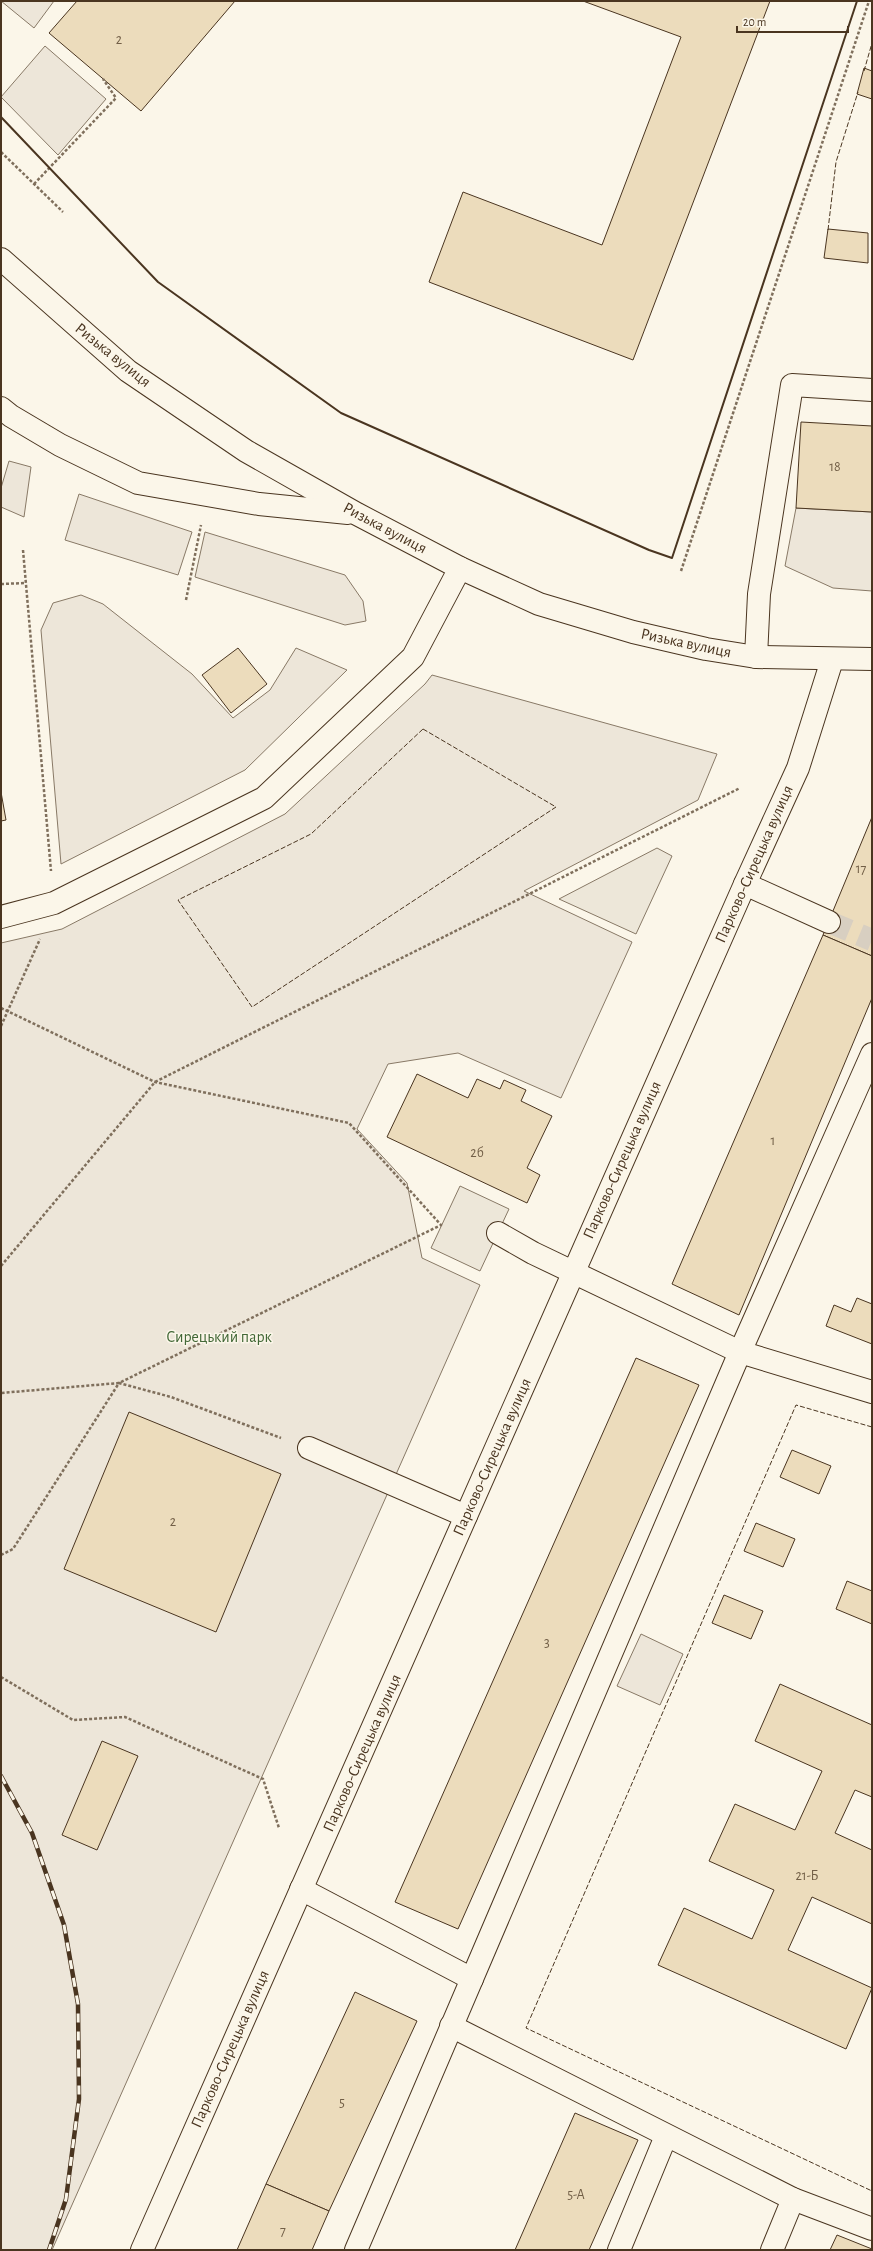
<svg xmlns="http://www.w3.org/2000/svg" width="873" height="2251" viewBox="0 0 873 2251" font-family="'Alegreya Sans',sans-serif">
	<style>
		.green { fill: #ede6d9; stroke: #887966 }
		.parking { fill: #ede7d9; stroke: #887966 }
		.building { fill: #ecdcbc; stroke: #4a3520 }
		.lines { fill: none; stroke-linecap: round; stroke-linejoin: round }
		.minor-tunnel { stroke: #d8cfc1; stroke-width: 22; stroke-dasharray: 22 11; stroke-linecap: butt }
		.minor-casing { stroke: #4a3520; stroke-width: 24 }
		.path { stroke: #7f6f5c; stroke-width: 2.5; stroke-dasharray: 3 2; stroke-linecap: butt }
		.minor { stroke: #fbf6e9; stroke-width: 22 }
		.rail-casing { stroke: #4a3520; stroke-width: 4.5 }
		.rail { stroke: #fbf6e9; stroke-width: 3; stroke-dasharray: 9; stroke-linecap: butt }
		.fence { stroke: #4a3520; stroke-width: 1; stroke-dasharray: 5 2; stroke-linecap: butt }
		.wall { stroke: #4a3520; stroke-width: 2 }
		.labels { text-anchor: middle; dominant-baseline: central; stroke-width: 3; stroke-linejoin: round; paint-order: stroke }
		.number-label { font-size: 14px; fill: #725f47 }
		.street-label { font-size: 16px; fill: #4a3520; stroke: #fbf6e9 }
		.park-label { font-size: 16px; fill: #436837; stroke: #fbf6e9 }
	</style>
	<rect width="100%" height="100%" fill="#fbf6e9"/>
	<g class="green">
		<path d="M1 1H54L34 28Z"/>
		<path d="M45 46 106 99 58 155 1 97Z"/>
		<path d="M9 461 31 467 24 517 1 507V488Z"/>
		<path d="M79 494 192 532 178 575 65 540Z"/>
		<path d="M796 508 872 512V591L833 588 785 566Z"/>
		<path d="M205 532 345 575 363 601 366 621 345 625 195 577Z"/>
		<path d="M81 595 103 604 192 674 233 718 270 690 296 648 347 670 245 770 61 864 41 630 53 603Z"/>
		<path d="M432 675 717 754 698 800 524 891 632 942 561 1098 458 1053 388 1064 357 1129 407 1183 422 1258 480 1285 52 2250H1V943L62 929 285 814 425 684Z"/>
		<path d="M641 1634 683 1654 660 1705 617 1686Z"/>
	</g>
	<g class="parking">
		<path d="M657 848 672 856 636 934 559 899Z"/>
		<path d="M460 1186 509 1209 480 1271 431 1248Z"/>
	</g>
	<g class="building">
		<path d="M77 1H235L141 111 49 33Z"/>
		<path d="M583 1H770L633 360 429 282 463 192 602 245 681 37Z"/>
		<path d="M864 68 872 71V99L857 94Z"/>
		<path d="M828 229 868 233V263L824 258Z"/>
		<path d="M801 422 872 426V512L796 508Z"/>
		<path d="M238 648 267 684 231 713 202 675Z"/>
		<path d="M1 792 6 820 1 821Z"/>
		<path d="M872 817V956L823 935Z"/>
		<path d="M823 935 872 956V998L739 1315 672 1284Z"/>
		<path d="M417 1074 468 1098 477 1079 500 1089 504 1080 526 1090 521 1101 552 1116 527 1168 540 1175 527 1203 387 1137Z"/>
		<path d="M857 1298 872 1304V1344L826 1326 834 1305 851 1312Z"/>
		<path d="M636 1358 699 1385 458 1929 395 1902Z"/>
		<path d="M129 1412 281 1474 216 1632 64 1569Z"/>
		<path d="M792 1450 831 1466 819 1494 780 1477Z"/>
		<path d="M756 1523 795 1539 783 1567 744 1551Z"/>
		<path d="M847 1581 872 1591V1624L836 1609Z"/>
		<path d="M724 1595 763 1611 751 1639 712 1623Z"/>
		<path d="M780 1684 872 1725V1797L855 1790 835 1833 872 1850V1924L812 1897 788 1950 872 1988 846 2049 658 1965 684 1908 752 1939 774 1890 709 1861 735 1804 795 1830 822 1771 755 1741Z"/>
		<path d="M102 1741 138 1756 97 1850 62 1835Z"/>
		<path d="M355 1992 417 2021 329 2211 266 2184Z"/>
		<path d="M575 2113 638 2140 589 2250H515Z"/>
		<path d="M266 2184 329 2211 312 2250H237Z"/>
		<path d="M837 2235 872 2249V2250H830Z"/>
	</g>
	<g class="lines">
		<path class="minor-tunnel" d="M829 922 872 940"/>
		<defs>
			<g id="minor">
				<path d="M1 259 128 371 246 451 357 514 460 568 539 604 633 632 706 649 756 657 872 659"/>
				<path d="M1 408 11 416 60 445 138 483 259 504 348 513"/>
				<path d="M756 657 759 594 792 385 872 390"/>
				<path d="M745 884 829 922"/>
				<path d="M1 917 54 903 264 798 413 657 460 568"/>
				<path d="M498 1233 533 1253 740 1352 872 1392"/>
				<path d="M309 1448 466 1516"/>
				<path d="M301 1889 472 1979"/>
				<path d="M451 2026 793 2199 872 2229"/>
				<path d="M142 2250 745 884 798 768 832 660"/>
				<path d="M356 2250 740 1352 872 1054"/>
				<path d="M619 2250 666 2136"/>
				<path d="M772 2250 793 2199"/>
			</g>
		</defs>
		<use href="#minor" class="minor-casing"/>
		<g class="path">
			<path d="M1 152 63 212"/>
			<path d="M34 184 116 98 103 79"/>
			<path d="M23 550 51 871"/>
			<path d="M681 571 869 1"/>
			<path d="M1 584 26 583"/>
			<path d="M186 600 201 525"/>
			<path d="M1 1008 155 1082 349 1123 441 1225 119 1383 1 1393"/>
			<path d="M1 1026 40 939"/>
			<path d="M1 1266 155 1082 740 788"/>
			<path d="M1 1555 13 1549 119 1383 171 1397 281 1438"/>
			<path d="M1 1677 73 1720 125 1717 263 1779 279 1828"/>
		</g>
		<use href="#minor" class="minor"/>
		<defs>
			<path id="rail" d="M1 1776 32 1833 64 1925 78 2004 79 2099 66 2199 49 2250"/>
		</defs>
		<use href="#rail" class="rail-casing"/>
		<use href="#rail" class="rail"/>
		<g class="fence">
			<path d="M864 71 872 43"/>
			<path d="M828 230 836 162 858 92"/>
			<path d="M423 729 556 807 252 1007 178 900 311 834Z"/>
			<path d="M872 1427 796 1405 526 2028 872 2191"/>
		</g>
		<path class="wall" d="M1 117 158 282 341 413 649 550 672 558 857 1"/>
	</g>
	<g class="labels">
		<g class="number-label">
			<text x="119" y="40">2</text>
			<text x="835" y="467">18</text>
			<text x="861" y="869">17</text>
			<text x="773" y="1141">1</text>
			<text x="477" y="1153">2б</text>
			<text x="173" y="1522">2</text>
			<text x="547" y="1643">3</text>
			<text x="807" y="1876">21-Б</text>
			<text x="342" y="2103">5</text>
			<text x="576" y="2195">5-А</text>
			<text x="283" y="2231">7</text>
		</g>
		<g class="street-label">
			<text transform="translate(113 355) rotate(39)">Ризька вулиця</text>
			<text transform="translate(385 528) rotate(28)">Ризька вулиця</text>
			<text transform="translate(686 643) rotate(12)">Ризька вулиця</text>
			<text transform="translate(754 864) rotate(-66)">Парково-Сирецька вулиця</text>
			<text transform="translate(622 1160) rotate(-66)">Парково-Сирецька вулиця</text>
			<text transform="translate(492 1457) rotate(-66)">Парково-Сирецька вулиця</text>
			<text transform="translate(362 1753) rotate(-66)">Парково-Сирецька вулиця</text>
			<text transform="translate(230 2049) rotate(-66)">Парково-Сирецька вулиця</text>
		</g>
		<g class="park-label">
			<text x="219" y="1337">Сирецький парк</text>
		</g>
	</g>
	<rect width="873" height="2251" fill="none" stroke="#4a3520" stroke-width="4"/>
	<path d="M737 26v6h111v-6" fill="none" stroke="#4a3520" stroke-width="2"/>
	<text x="743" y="26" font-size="12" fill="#4a3520" stroke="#fbf6e9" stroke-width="3" paint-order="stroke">20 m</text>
</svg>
